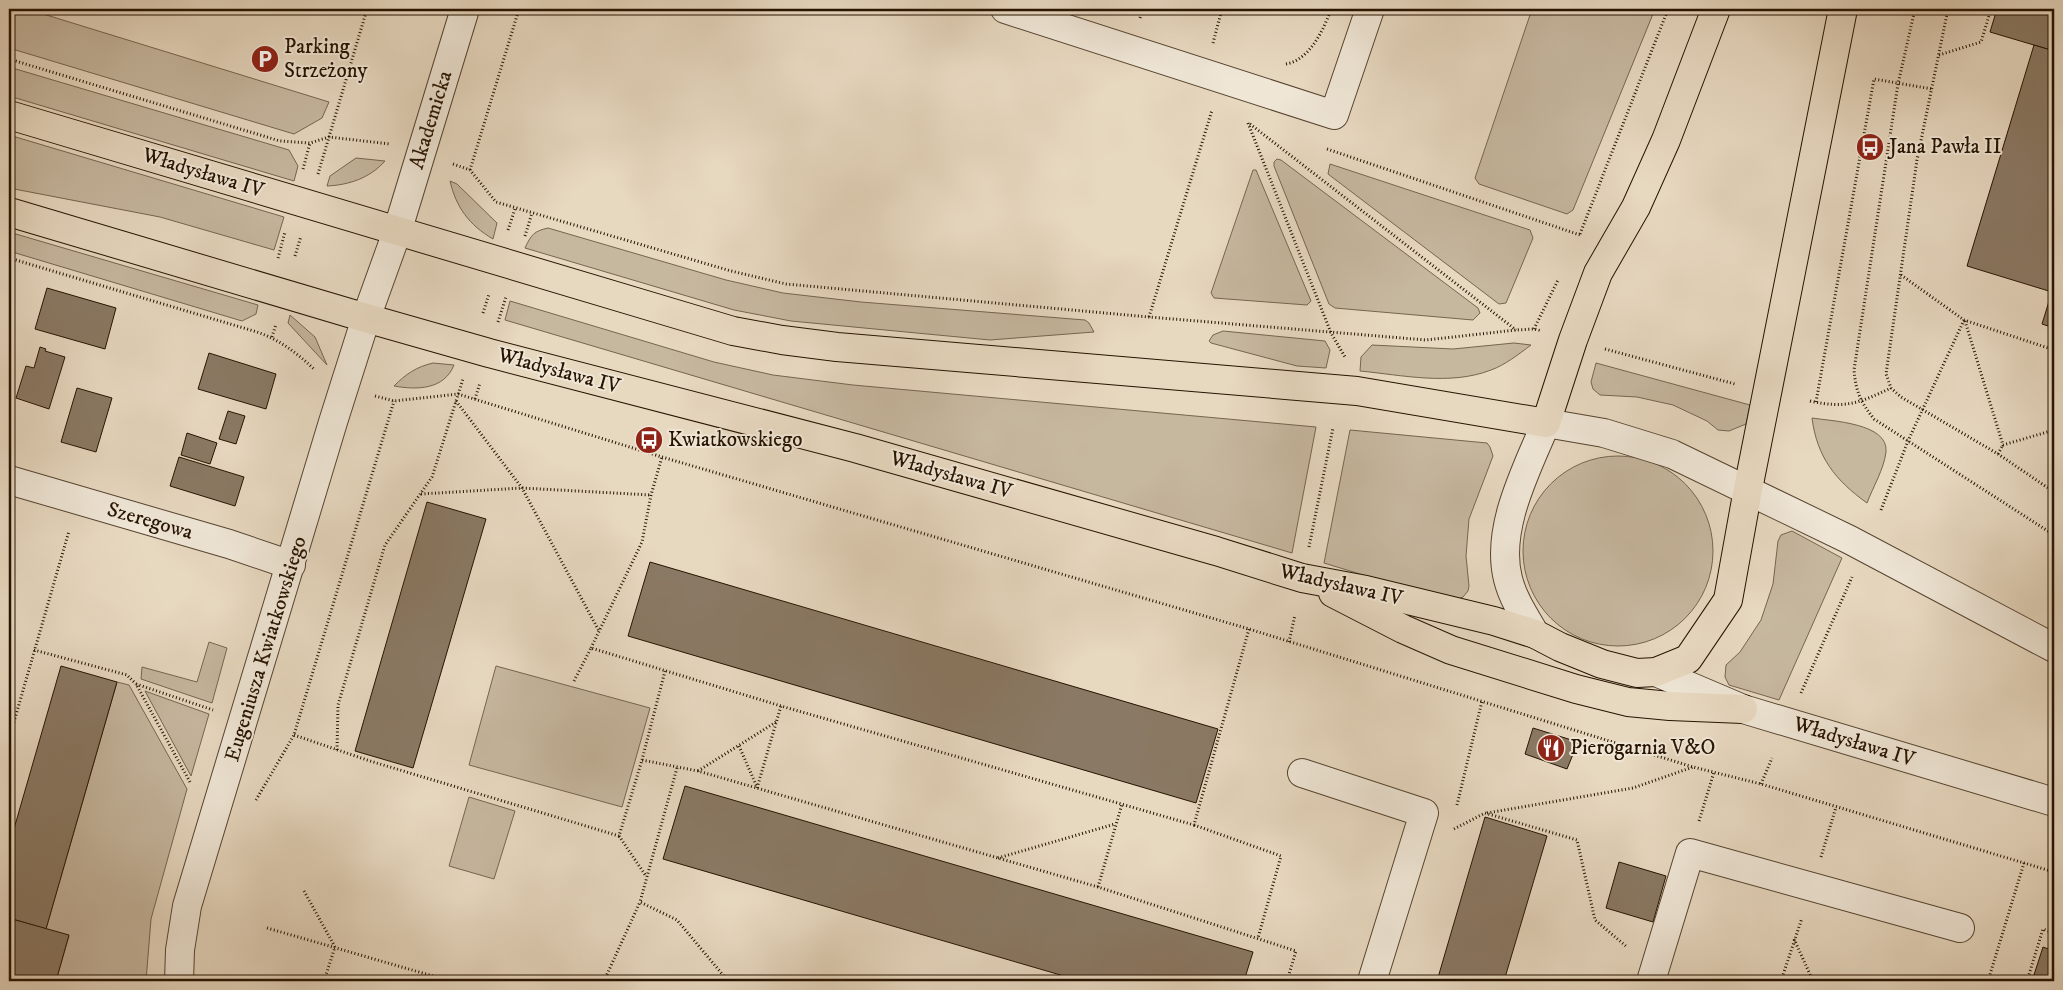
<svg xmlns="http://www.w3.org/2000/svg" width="2063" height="990" viewBox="0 0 2063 990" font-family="'IM FELL DW Pica',serif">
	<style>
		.green { fill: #c6b79f; stroke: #766550 }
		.building { fill: #8a7964; stroke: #261300 }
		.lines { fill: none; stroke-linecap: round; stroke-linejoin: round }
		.minor-casing { stroke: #564430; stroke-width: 30 }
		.major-casing { stroke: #261300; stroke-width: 30 }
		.path { stroke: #261300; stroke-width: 3; stroke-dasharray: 1 2.5; stroke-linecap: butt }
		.minor { stroke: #efe6d6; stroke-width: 28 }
		.major { stroke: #e7d8c0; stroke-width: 28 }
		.labels { text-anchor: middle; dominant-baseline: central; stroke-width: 4; stroke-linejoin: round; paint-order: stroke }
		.poi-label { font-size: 21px; fill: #261300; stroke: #efe6d6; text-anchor: start }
		.street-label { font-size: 21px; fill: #261300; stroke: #efe6d6 }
	</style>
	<rect width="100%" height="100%" fill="#e7d8c0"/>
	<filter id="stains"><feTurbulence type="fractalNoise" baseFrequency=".004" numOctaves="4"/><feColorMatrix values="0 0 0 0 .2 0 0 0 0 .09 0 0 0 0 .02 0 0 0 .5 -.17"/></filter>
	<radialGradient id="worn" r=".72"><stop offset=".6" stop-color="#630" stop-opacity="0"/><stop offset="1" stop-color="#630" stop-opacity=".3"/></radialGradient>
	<g class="green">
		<path d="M9 9H27L329 102 322 118 294 134 9 48Z"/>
		<path d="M1532 9H1655L1573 210 1567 214 1479 184 1475 178Z"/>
		<path d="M9 67 289 150 298 166 294 181 9 96Z"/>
		<path d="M9 135 284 217 274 250 160 217 9 188Z"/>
		<path d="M356 158 385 161C370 178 349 185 327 186L330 176Z"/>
		<path d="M1277 159 1281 160 1478 308 1480 313 1473 320 1335 308 1329 304 1274 166V162Z"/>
		<path d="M1330 164 1530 230 1533 238 1506 303 1499 304 1328 174Z"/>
		<path d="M1253 170H1256L1311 301 1307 305 1214 298 1211 293Z"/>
		<path d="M450 181 457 184 497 223 493 239C469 225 456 207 450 181Z"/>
		<path d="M548 228 726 280 783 293 861 302 1085 320 1089 323 1094 332 990 340 791 321 734 310 525 248C531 235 534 231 548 228Z"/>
		<path d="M9 232 258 305 256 314 242 321 9 251Z"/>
		<path d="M510 301 714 362 773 375 853 385 1316 427 1292 553 505 320Z"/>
		<path d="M290 315 315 337 327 365 288 323Z"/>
		<path d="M1223 331 1325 341 1330 350 1326 368 1297 366 1211 343 1209 341 1213 335Z"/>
		<path d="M1514 343 1531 345C1519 354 1505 365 1491 370 1450 386 1402 375 1360 371L1361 357 1372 345 1453 349Z"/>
		<path d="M433 363 454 365C444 390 417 390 394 386 406 374 416 367 433 363Z"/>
		<path d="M1596 363 1750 405 1746 424 1729 431 1718 430 1707 421 1673 405 1637 397 1600 395 1593 389 1591 382Z"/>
		<path d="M1812 418C1831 421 1889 423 1886 452 1884 469 1873 487 1867 503 1835 480 1817 457 1812 418Z"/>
		<path d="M1350 430 1487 443 1490 447 1493 456 1469 519 1466 556 1469 586 1468 591 1463 597 1453 601 1445 600 1324 563Z"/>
		<circle cx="1618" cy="551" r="95"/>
		<path d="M1792 531 1842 558 1779 700 1729 685 1725 677 1726 665 1740 652 1761 620 1773 584 1778 541 1781 535Z"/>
		<path d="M209 642 227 648 212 703 141 679 142 667 197 682Z"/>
		<path d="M496 666 650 708 622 807 469 765Z"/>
		<path d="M117 682 129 685 187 789 151 919 146 981H56L69 936 46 929Z"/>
		<path d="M145 691 209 714 191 776Z"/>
		<path d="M469 797 515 811 494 879 449 866Z"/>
	</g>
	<g class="building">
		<path d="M1997 9H2054V51L1990 32Z"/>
		<path d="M2034 45 2054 51V285L2052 292 1967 266Z"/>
		<path d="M2054 285V328L2042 324Z"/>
		<path d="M47 288 116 308 105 349 35 329Z"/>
		<path d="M40 347 46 349 45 351 65 357 49 409 16 398 26 366 34 368Z"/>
		<path d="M209 353 276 374 266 409 198 389Z"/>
		<path d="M77 388 112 398 96 452 61 442Z"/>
		<path d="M228 411 245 416 236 444 219 439Z"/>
		<path d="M187 433 217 443 210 464 181 455Z"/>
		<path d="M179 457 244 477 235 506 170 486Z"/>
		<path d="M427 502 486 519 413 768 355 751Z"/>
		<path d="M650 562 1218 729 1196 803 628 636Z"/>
		<path d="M61 666 117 682 46 929 9 918V846Z"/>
		<path d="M1533 728 1578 742 1567 769 1525 754Z"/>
		<path d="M685 786 1253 952 1244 981H1081L663 859Z"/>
		<path d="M1485 817 1547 836 1504 981H1437Z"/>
		<path d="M1619 862 1666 876 1653 922 1606 908Z"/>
		<path d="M12 919 69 935 56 981H9V929Z"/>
		<path d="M2043 947 2054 951V981H2032Z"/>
	</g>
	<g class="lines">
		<defs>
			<g id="minor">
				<path d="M1005 9 1334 115 1370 9"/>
				<path d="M9 480 229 544 291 565"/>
				<path d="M1535 634C1525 617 1513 599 1508 579 1495 528 1527 469 1546 423L1604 433 1672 454 1850 540 2054 648"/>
				<path d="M1656 672 1743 709 2054 802"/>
				<path d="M1302 773 1424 813 1372 981"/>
				<path d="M179 981 180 950 187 906 333 422 366 318 397 232 465 9"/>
				<path d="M1651 981 1690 853 1960 928"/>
			</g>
			<g id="major">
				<path d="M9 115 733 331 782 340 837 347 1357 391 1546 423 1573 340 1598 273 1636 207 1666 140 1716 9"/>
				<path d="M9 212 366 318 489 353 855 448 1216 551 1302 578 1366 590 1494 621 1535 634 1560 647 1602 664 1637 673 1656 672 1688 659 1728 600 1748 489 1843 9"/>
				<path d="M1333 593 1403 629 1451 650 1576 689 1628 702 1670 706 1743 709"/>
			</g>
		</defs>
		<use href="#minor" class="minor-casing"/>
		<use href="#major" class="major-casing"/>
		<g class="path">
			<path d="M1915 9 1898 84 1854 370C1856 392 1860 401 1874 419L2054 535"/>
			<path d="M1948 9 1917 160 1886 374 1891 388 1901 397 1998 454 2054 492"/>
			<path d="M1140 18 1143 9"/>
			<path d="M1213 43 1222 9"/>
			<path d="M1939 55 1981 42 1991 9"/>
			<path d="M9 59 280 141 310 143 329 137 390 144"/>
			<path d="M1286 64C1310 60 1324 29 1331 9"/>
			<path d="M1248 123 1331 333 1345 357"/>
			<path d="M1250 124 1516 330"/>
			<path d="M1327 149 1580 235"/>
			<path d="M453 164 470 170 496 202 731 271 786 284 1149 317 1426 340 1516 330 1534 329 1542 331"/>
			<path d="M303 169 310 143"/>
			<path d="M470 170 519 9"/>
			<path d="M318 174 367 9"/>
			<path d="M508 230 515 209"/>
			<path d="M1580 234 1668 9"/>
			<path d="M525 236 532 213"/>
			<path d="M295 256 301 236"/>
			<path d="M9 258 257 332C280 340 297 353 315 370"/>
			<path d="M278 258 285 232"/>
			<path d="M1901 275 1964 320 2054 350"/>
			<path d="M483 313 489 294"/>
			<path d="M1149 317 1212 110"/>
			<path d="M1965 321 2003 445 2054 430"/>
			<path d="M498 322 506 297"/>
			<path d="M1534 329 1558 280"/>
			<path d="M272 337 276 324"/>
			<path d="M1605 349 1735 384"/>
			<path d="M375 396 394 401 458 394 662 457 1249 629 1693 767 1761 784 2054 872"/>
			<path d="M475 399 480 383"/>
			<path d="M456 401 522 488 599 631"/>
			<path d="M1810 401C1846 409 1859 403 1891 388"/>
			<path d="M1816 402 1874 79 1932 89"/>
			<path d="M1998 454 2003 445"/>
			<path d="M421 494 522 488 651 495"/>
			<path d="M1881 510 1908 441 1964 320"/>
			<path d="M1309 547 1333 428"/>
			<path d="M1289 642 1295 615"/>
			<path d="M591 648 642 542 651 495 662 457"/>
			<path d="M34 650 127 675 136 684"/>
			<path d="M574 681 591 648 781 706 1194 825 1249 629"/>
			<path d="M1801 693 1852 577"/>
			<path d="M294 735 370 761 619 836 642 760 698 771 1098 887 1296 951 1287 981"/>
			<path d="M9 739 69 531"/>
			<path d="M739 746 757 787"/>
			<path d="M337 750 338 705 385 545 432 477 463 379"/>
			<path d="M642 760 665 671"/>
			<path d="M677 768 640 902 677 920 728 981"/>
			<path d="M698 771 776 722"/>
			<path d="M190 782 136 684 213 710"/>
			<path d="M1761 784 1772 758"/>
			<path d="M757 788 781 706"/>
			<path d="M256 800 294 735 394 401"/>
			<path d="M1457 805 1482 701"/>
			<path d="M1487 813 1633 788 1693 767"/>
			<path d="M1699 821 1714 772"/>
			<path d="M1194 825 1281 856 1258 938"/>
			<path d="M1454 829 1485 813 1577 840 1595 920 1627 947"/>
			<path d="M619 836 646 876"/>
			<path d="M1821 857 1836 807"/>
			<path d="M998 858 1115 824"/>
			<path d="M1098 887 1122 804"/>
			<path d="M304 891 335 947 324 981"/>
			<path d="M267 928 450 981"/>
			<path d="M1794 939 1813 981"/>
			<path d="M604 981 640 902"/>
			<path d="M1781 981 1802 918"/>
			<path d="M1988 981 2024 863"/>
			<path d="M2027 981 2043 929 2054 933"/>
		</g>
		<use href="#minor" class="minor"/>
		<use href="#major" class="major"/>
	</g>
	<defs>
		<symbol id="parking-disc" viewBox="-11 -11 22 22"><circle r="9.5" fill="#8f2418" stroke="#efe6d6"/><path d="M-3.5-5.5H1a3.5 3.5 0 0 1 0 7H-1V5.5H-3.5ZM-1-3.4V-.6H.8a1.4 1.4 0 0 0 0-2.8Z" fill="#fff"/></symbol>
		<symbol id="bus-disc" viewBox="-11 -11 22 22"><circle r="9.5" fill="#8f2418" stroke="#efe6d6"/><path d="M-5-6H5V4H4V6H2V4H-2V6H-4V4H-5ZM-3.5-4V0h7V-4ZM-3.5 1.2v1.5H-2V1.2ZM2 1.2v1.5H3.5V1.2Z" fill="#fff"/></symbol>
		<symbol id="restaurant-disc" viewBox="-11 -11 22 22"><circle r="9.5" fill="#8f2418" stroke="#efe6d6"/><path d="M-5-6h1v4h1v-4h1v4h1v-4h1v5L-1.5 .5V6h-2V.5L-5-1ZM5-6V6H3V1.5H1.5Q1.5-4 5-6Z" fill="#fff"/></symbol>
	</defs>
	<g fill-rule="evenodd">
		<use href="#parking-disc" x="249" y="43" width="32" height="32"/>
		<use href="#bus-disc" x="1854" y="131" width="32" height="32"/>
		<use href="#bus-disc" x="633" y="424" width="32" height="32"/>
		<use href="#restaurant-disc" x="1535" y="732" width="32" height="32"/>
	</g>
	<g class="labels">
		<g class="poi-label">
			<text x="284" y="47">Parking<tspan x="284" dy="24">Strzeżony</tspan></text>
			<text x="1889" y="147">Jana Pawła II</text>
			<text x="668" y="440">Kwiatkowskiego</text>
			<text x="1570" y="748">Pierogarnia V&amp;O</text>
		</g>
		<g class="street-label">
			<text transform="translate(431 120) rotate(-73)">Akademicka</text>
			<text transform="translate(203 173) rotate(17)">Władysława IV</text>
			<text transform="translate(559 371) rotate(15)">Władysława IV</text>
			<text transform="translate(951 475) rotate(16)">Władysława IV</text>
			<text transform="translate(150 521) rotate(16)">Szeregowa</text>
			<text transform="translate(1341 585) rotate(13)">Władysława IV</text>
			<text transform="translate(266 649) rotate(-73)">Eugeniusza Kwiatkowskiego</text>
			<text transform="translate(1854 742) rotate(17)">Władysława IV</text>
		</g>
	</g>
	<rect width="2063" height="990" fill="none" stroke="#e7d8c0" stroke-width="30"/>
	<rect x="10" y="10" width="2043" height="970" fill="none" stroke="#261300" stroke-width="2.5"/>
	<rect x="15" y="15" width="2033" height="960" fill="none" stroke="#261300"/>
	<rect width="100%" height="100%" filter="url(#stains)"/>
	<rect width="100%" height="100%" fill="url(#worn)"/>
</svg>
